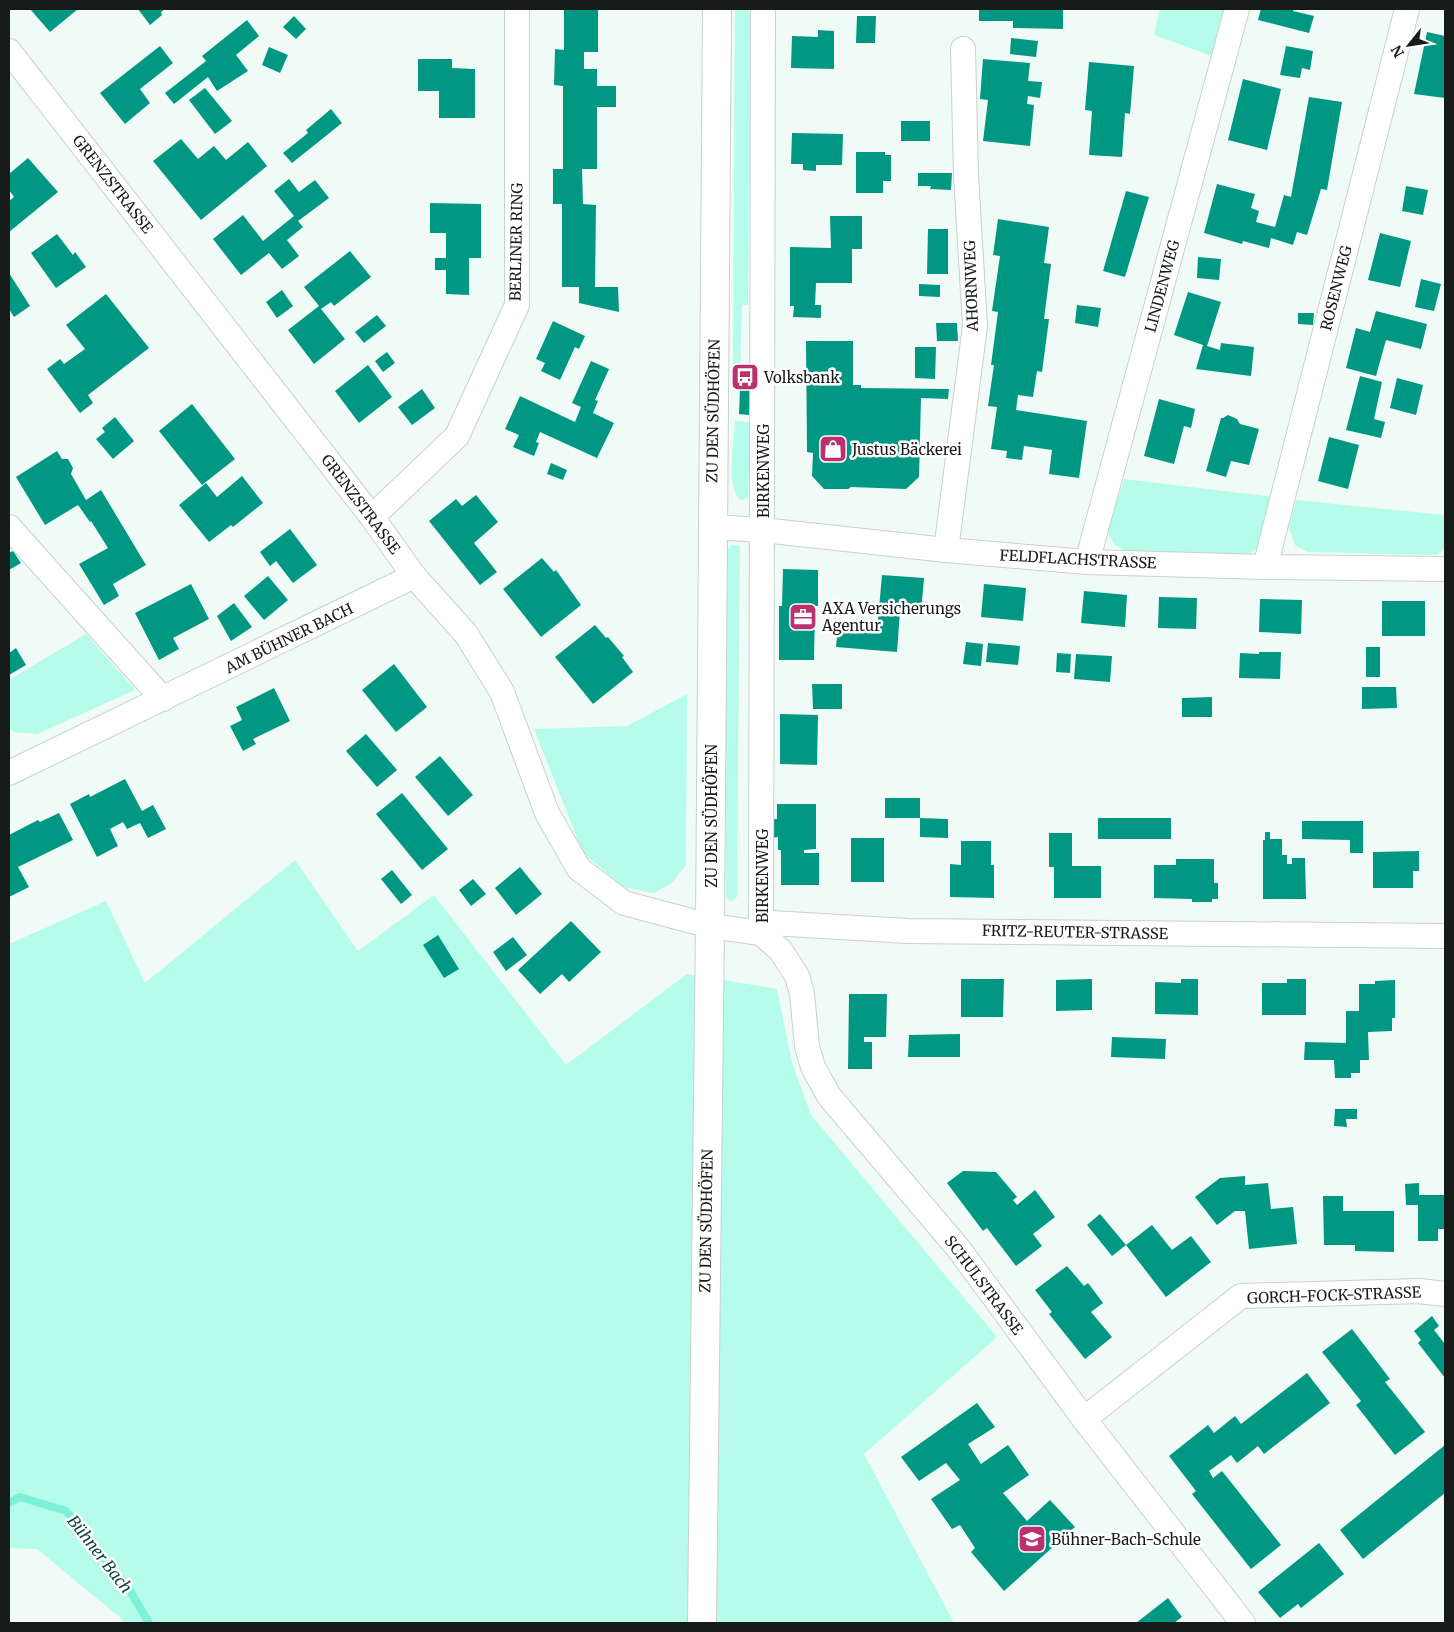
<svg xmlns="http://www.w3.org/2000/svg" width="1454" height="1632" viewBox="0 0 1454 1632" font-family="Merriweather,serif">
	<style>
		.green { fill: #b5fceb }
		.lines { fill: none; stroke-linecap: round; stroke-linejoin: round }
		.stream { stroke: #7cf0d8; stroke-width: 8 }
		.building { fill: #019883 }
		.minor-casing { stroke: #c7d2cf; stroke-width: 26 }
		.tertiary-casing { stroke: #c7d2cf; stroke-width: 30 }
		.minor { stroke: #fff; stroke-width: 24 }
		.tertiary { stroke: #fff; stroke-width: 28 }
		.labels { text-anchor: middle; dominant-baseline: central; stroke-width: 5; stroke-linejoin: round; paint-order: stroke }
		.street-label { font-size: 15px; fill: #161a19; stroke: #fff }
		.poi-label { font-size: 15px; fill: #161a19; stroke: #fff; text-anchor: start }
		.water-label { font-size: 16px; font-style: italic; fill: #0d4339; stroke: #fff }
	</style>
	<rect width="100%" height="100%" fill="#f0fbf8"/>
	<g class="green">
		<path d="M735 9H752L748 305H742L740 379 733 378Z"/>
		<path d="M1160 9H1226L1212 56 1154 35Z"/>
		<path d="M735 421 751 422 748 498 740 500C726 486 734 441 735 421Z"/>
		<path d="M1124 479 1274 497 1263 542 1254 551 1242 557 1128 552 1115 545 1107 532Z"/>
		<path d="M1296 500 1445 515V549L1437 555 1308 552 1295 545 1289 528Z"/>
		<path d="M731 545 740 546 737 887V897L730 902 726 895V552Z"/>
		<path d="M86 634 135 690 37 734 14 732 9 727V680Z"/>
		<path d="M687 694 686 865 673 882 654 893 623 887 583 853 534 729 627 726Z"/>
		<path d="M295 860 358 951 434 895 566 1065 687 974 777 989 792 1063 811 1115 997 1337 864 1454 954 1623H124L122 1619 37 1549 9 1548V944L106 901 145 983Z"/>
	</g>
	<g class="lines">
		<path class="stream" d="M9 1503 20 1497 66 1511 126 1584 149 1623"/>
	</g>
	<g class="building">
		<path d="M30 9H78L50 32Z"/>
		<path d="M138 9H165L161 12 162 15 150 25Z"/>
		<path d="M564 9H598V52H584V69H597V86H616V107H597V169H582L583 204 596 205 595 287H618L619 312 579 303V287H562V204H553V169H563V86L554 85 555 49 564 50Z"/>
		<path d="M979 9H1063V29L1013 28V21H979Z"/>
		<path d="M1261 9H1293V11L1314 16 1309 33 1258 20Z"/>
		<path d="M294 16 306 29 296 39 283 27Z"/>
		<path d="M857 16H876L875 43H856Z"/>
		<path d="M247 20 259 36 236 55 248 71 217 91 208 77 174 104 165 93 206 61 202 56Z"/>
		<path d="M818 30 834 31V69L791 68 792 36 818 37Z"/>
		<path d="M1427 32 1445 36V98L1414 94Z"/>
		<path d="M1011 38 1038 41 1036 57 1010 54Z"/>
		<path d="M160 46 173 63 140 89 150 103 125 124 100 93Z"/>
		<path d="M1286 46 1313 51 1310 70 1302 68 1300 78 1280 75Z"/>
		<path d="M269 47 288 55 280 73 262 65Z"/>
		<path d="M418 59H452V68L475 69V118H439V91H418Z"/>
		<path d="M983 59 1030 63 1028 81 1042 82 1040 98 1028 96 1027 104 1034 105 1030 146 983 141 988 100 980 99Z"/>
		<path d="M1089 62 1134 66 1130 114 1125 113 1122 157 1089 155 1092 111 1085 110Z"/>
		<path d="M1243 79 1281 89 1267 150 1228 140Z"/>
		<path d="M205 88 232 121 215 134 189 100Z"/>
		<path d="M1309 97 1342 102 1327 190 1321 189 1307 235 1297 232 1293 245 1271 238 1269 248 1243 241 1242 244 1204 233 1217 184 1255 194 1251 208 1259 211 1256 222 1275 227 1284 195 1291 197Z"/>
		<path d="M331 109 342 123 292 163 283 153 308 133 306 130Z"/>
		<rect x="901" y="121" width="29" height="20"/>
		<path d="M792 133 843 134 842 165H816V171L803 170V164H791Z"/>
		<path d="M181 139 198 159 214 146 226 160 248 142 267 166 201 220 153 161Z"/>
		<path d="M856 152H885V155H891V181H883V193H856Z"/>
		<path d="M28 158 58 192 9 232V201L14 197 9 190V174Z"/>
		<path d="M918 173H952L951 190 930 189 931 186H918Z"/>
		<path d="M289 179 299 192 315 180 329 198 298 221 303 227 287 240 299 256 282 269 269 253 241 275 213 239 243 215 263 241 294 216 274 191Z"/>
		<path d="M1406 186 1428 190 1423 215 1402 211Z"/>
		<path d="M1126 191 1149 197 1125 277 1103 271Z"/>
		<path d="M430 203 481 204V258H469V295L446 294V270H435V258H446V233H430Z"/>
		<path d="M830 216H862V249H852V283H816L815 305H821V318L793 317 794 306H790V247L831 248Z"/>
		<path d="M998 219 1049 227 1044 263 1051 264 1044 319H1049L1042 372 1037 371 1033 397 1018 395 1016 410 1087 421 1079 478 1049 474 1052 450 1024 446 1022 460 1006 458 1007 451 991 449 997 407 988 406 994 365H991L998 312 992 311 1000 256 993 255Z"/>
		<path d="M928 229H948V274H927Z"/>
		<path d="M1380 233 1411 241 1400 287 1368 280Z"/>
		<path d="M57 234 73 255 75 252 86 267 56 288 31 253Z"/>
		<path d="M350 251 371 277 334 306 331 302 321 309 345 339 314 364 288 330 319 306 304 287Z"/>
		<path d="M1198 257 1221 259 1219 280 1197 278Z"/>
		<path d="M9 273 30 306 14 317 9 309Z"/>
		<path d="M1421 279 1441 284 1434 311 1415 307Z"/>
		<path d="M919 284 940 285V297L919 296Z"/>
		<path d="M282 290 293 306 277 318 266 302Z"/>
		<path d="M1188 292 1221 302 1207 346 1220 350 1221 343 1254 347 1251 376 1196 369 1203 345 1174 335Z"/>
		<path d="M106 294 149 348 88 395 93 403 80 413 47 369 60 359 64 364 85 349 66 325Z"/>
		<path d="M1077 305 1101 308 1098 327 1075 323Z"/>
		<path d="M1376 311 1427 324 1421 349 1386 340 1376 376 1346 368 1356 328 1370 332Z"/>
		<path d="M1298 313H1314L1313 325 1298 324Z"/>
		<path d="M377 315 386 326 364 343 355 332Z"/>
		<path d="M553 321 585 336 579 349 575 347 560 380 541 371 545 363 536 359Z"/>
		<path d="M936 323H957L958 341H937Z"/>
		<path d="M806 341H853V385H861V388L949 389 948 399 921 398 919 477 906 489 851 487 848 489H824L812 476 813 453 807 452Z"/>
		<path d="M915 347H936L935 379 915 378Z"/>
		<path d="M387 352 395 363 383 372 375 361Z"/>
		<path d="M591 361 609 369 595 400 598 401 593 413 614 423 597 458 540 432 536 442 539 443 534 456 513 447 519 435 505 429 520 396 575 422 581 407 572 403Z"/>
		<path d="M368 365 392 397 359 423 335 391Z"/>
		<path d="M1360 376 1382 382 1374 419 1385 422 1381 438 1346 430Z"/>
		<path d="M1397 378 1423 385 1416 415 1390 408Z"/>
		<path d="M422 389 435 408 412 425 398 407Z"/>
		<path d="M740 389H751L749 415 739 414Z"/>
		<path d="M1159 399 1195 409 1191 428 1184 426 1174 464 1144 456Z"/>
		<path d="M192 404 235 459 202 485 159 431Z"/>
		<path d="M1228 415 1237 419 1240 424 1259 429 1249 465 1231 461 1226 477 1206 471 1221 418H1223Z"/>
		<path d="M115 417 134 441 113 459 96 439 105 432 102 428Z"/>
		<path d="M1329 437 1359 445 1348 489 1318 481Z"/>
		<path d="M57 451 62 459H68L73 468 71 474 86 500 101 490 146 565 113 584 119 596 104 605 79 564 108 548 91 521 90 522 78 505 45 525 16 477Z"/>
		<path d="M551 463 567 470 563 480 547 474Z"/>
		<path d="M242 476 263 503 233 527 231 525 209 542 179 505 206 483 217 497Z"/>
		<path d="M476 495 498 522 474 543 497 572 480 585 429 521 456 499 462 506Z"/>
		<path d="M290 529 317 565 293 583 276 561 270 566 260 552Z"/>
		<path d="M13 551 21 563 9 570V553Z"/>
		<path d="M542 558 554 572 556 570 581 605 541 637 503 589Z"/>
		<path d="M783 569 818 570V606H815L814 660H779V606H782Z"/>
		<path d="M882 575 924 578 921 613 900 611 897 652 836 647 838 627 877 631Z"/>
		<path d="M268 576 288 600 264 620 244 596Z"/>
		<path d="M191 584 209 619 173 638 179 649 159 660 135 613Z"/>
		<path d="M984 584 1026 588 1023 621 981 617Z"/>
		<path d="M1084 591 1127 595 1125 627 1081 623Z"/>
		<path d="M1159 597 1197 598 1196 629 1158 628Z"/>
		<path d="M1260 599 1302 600 1301 634 1259 632Z"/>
		<rect x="1382" y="601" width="43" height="35"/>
		<path d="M234 603 252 627 231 641 217 616Z"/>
		<path d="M595 625 606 638 608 637 624 656 622 657 633 672 593 704 555 657Z"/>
		<path d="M966 642 983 644 981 666 963 664Z"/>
		<path d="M988 643 1020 646 1018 665 986 662Z"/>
		<rect x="1366" y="647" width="14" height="30"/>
		<path d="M16 648 26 665 9 675V653Z"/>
		<path d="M1259 652H1281L1280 679 1239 678 1240 653 1259 654Z"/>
		<path d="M1057 653 1071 654 1070 673 1056 672Z"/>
		<path d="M1076 654 1112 656 1110 682 1074 679Z"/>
		<path d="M394 664 427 707 396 732 362 690Z"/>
		<path d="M812 684H842V709H813Z"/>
		<path d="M1362 687H1396L1397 708 1362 709Z"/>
		<path d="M274 688 290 721 253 739 256 744 243 751 230 726 242 720 236 707Z"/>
		<path d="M1212 697V717H1182V698Z"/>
		<path d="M780 714 818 715 817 765 780 764Z"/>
		<path d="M366 734 397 770 377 787 346 751Z"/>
		<path d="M440 756 473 795 448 816 415 777Z"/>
		<path d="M125 779 142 811 153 805 166 829 148 838 140 823 127 829 123 822 110 829 118 846 97 857 70 804 89 794 90 797Z"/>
		<path d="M402 793 448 849 422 870 376 814Z"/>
		<path d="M885 798H920V818L948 819V838L920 837V818H885Z"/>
		<path d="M777 804H816V849L804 850V853H819V885H781V850H778V837L771 838V819H777Z"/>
		<path d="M59 813 73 840 18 867 29 887 9 897V835L38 820 40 822Z"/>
		<rect x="1098" y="818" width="73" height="21"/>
		<path d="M1302 821H1363V853H1350V840L1302 839Z"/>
		<path d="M1265 832H1270V839H1282V855H1287V864H1292V858H1305L1306 899H1263V840H1265Z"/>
		<path d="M1049 833H1072V866H1101V898H1054V867H1049Z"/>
		<rect x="851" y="838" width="33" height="44"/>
		<path d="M961 841H991V865H994V898L950 897V864L961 865Z"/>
		<path d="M1419 851V871H1413V888H1373V852Z"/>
		<path d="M1176 859H1214V883H1218V899H1212V902H1192V899L1154 898V865H1176Z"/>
		<path d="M520 867 542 894 516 915 495 888Z"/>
		<path d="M392 870 412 895 401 904 381 879Z"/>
		<path d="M473 879 486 894 471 906 459 890Z"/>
		<path d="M571 921 601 952 569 982 562 974 540 994 518 970Z"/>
		<path d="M438 935 459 969 444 978 423 945Z"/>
		<path d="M513 937 527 955 506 971 493 952Z"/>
		<path d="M961 979H1004L1003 1017H961Z"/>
		<path d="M1092 979V1010L1056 1011V980Z"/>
		<path d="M1181 979H1198V1015L1155 1014V982L1181 983Z"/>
		<path d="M1287 979H1306V1015H1262V983H1287Z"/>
		<path d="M1395 980V1018H1392V1031L1368 1032 1369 1060H1360V1073H1351V1078H1335L1334 1060H1304L1305 1042 1346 1043V1011H1359V984H1375V981Z"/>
		<path d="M849 994H887L886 1037H864V1042H872V1069H848Z"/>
		<path d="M960 1034V1057H908L909 1035Z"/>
		<path d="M1112 1037 1166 1039 1165 1059 1111 1057Z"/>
		<path d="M1335 1109H1357V1119H1346L1347 1127 1334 1126Z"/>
		<path d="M963 1171 996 1172 1017 1197 1013 1200 1017 1205 1035 1190 1055 1217 1033 1234 1042 1246 1016 1266 987 1228 983 1231 947 1183Z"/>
		<path d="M1245 1176V1185L1268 1183 1271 1209 1293 1207 1297 1244 1249 1249 1245 1211H1235L1217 1225 1195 1197 1220 1178Z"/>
		<path d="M1419 1183V1195H1445V1229H1438V1241H1418V1205H1406L1405 1184Z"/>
		<path d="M1323 1196H1343V1211H1394V1252L1355 1251V1245H1324Z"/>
		<path d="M1100 1214 1126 1245 1112 1256 1087 1225Z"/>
		<path d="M1152 1225 1172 1250 1191 1236 1211 1262 1166 1297 1126 1245Z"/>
		<path d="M1067 1266 1084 1286 1088 1283 1103 1303 1091 1312 1112 1337 1085 1359 1049 1314 1052 1312 1035 1290Z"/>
		<path d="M1432 1316 1439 1326 1434 1330 1445 1344V1378L1418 1343 1421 1340 1414 1331Z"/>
		<path d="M1352 1329 1390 1379 1385 1382 1425 1432 1395 1455 1356 1405 1361 1401 1322 1352Z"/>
		<path d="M1307 1373 1330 1403 1264 1454 1258 1446 1237 1463 1231 1455 1209 1471 1213 1478 1222 1471 1281 1545 1251 1569 1192 1494 1196 1491 1169 1456 1208 1425 1214 1433 1235 1416 1241 1424Z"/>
		<path d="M977 1403 995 1427 968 1444 981 1464 1008 1445 1029 1475 1003 1493 1027 1521 1050 1500 1075 1527 1004 1591 971 1552 975 1548 960 1525 952 1529 931 1499 960 1480 946 1463 919 1481 901 1457Z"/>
		<path d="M1445 1445V1493L1363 1559 1340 1530Z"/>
		<path d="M1319 1543 1344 1574 1301 1608 1298 1604 1280 1618 1258 1592Z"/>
		<path d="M1168 1598 1182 1617 1174 1623H1136Z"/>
	</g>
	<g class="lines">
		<defs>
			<g id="minor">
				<path d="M9 51 372 517 414 576 466 634 502 692 547 813 579 869 624 903 710 926 761 933"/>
				<path d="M372 517 457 436 517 305V9"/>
				<path d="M9 527 163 699"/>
				<path d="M712 527 762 530 946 550 1087 562 1265 567 1445 569"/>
				<path d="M946 550 975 326 966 175 963 49"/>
				<path d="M1087 562 1237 9"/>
				<path d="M1265 567 1407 9"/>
				<path d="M9 773 414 576"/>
				<path d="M761 933 763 9"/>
				<path d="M761 933 781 951 797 976 802 994 807 1046 813 1067 829 1096 958 1248 1084 1419 1243 1623"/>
				<path d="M761 933 771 923 908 931 1445 936"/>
				<path d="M1084 1419 1241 1296 1419 1291 1445 1294"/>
			</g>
			<path id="tertiary" d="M702 1623 710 926 717 9"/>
		</defs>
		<use href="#minor" class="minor-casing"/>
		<use href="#tertiary" class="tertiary-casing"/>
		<use href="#minor" class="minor"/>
		<use href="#tertiary" class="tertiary"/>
	</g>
	<defs>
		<symbol id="bus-square" viewBox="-11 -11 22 22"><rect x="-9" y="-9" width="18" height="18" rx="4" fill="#ba316e" stroke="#fff"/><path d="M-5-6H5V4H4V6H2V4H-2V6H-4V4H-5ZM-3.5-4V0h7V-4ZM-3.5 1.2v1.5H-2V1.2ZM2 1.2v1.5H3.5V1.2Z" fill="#fff"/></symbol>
		<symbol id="shop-square" viewBox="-11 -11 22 22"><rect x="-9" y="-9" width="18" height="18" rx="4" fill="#ba316e" stroke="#fff"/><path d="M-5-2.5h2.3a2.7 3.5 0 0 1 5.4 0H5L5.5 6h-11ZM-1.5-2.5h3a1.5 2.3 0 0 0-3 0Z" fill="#fff"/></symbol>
		<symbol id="office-square" viewBox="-11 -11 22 22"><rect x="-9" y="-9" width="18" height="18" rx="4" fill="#ba316e" stroke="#fff"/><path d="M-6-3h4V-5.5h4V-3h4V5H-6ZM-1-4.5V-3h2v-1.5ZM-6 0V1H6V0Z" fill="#fff"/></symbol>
		<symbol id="school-square" viewBox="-11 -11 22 22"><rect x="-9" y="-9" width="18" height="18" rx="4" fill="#ba316e" stroke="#fff"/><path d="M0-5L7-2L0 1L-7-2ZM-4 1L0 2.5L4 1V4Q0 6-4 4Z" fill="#fff"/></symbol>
	</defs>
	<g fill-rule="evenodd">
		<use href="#bus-square" x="729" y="361" width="32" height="32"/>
		<use href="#shop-square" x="817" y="433" width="32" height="32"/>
		<use href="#office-square" x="787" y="601" width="32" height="32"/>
		<use href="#school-square" x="1016" y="1523" width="32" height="32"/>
	</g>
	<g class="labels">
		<g class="street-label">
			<text transform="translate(113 184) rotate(52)">GRENZSTRASSE</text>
			<text transform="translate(516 242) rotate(-89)">BERLINER RING</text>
			<text transform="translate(971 286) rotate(-92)">AHORNWEG</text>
			<text transform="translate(1162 286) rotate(-75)">LINDENWEG</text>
			<text transform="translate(1336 288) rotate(-76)">ROSENWEG</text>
			<text transform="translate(713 411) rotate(-89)">ZU DEN SÜDHÖFEN</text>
			<text transform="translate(763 471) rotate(-90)">BIRKENWEG</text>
			<text transform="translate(361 504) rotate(53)">GRENZSTRASSE</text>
			<text transform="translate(1078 559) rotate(3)">FELDFLACHSTRASSE</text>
			<text transform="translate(289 638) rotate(-26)">AM BÜHNER BACH</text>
			<text transform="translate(711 816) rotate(-90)">ZU DEN SÜDHÖFEN</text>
			<text transform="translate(762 876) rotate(-90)">BIRKENWEG</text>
			<text transform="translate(1075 932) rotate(1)">FRITZ-REUTER-STRASSE</text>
			<text transform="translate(706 1221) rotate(-89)">ZU DEN SÜDHÖFEN</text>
			<text transform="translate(984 1285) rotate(53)">SCHULSTRASSE</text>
			<text transform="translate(1334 1295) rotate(-2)">GORCH-FOCK-STRASSE</text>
		</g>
		<g class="poi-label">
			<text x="764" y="377">Volksbank</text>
			<text x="852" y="449">Justus Bäckerei</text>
			<text x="822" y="608">AXA Versicherungs<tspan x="822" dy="17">Agentur</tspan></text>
			<text x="1051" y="1539">Bühner-Bach-Schule</text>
		</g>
		<g class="water-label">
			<text transform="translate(100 1554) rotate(52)">Bühner Bach</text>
		</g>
	</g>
	<rect width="1454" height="1632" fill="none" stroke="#161a19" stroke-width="20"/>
	<g transform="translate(1409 45) rotate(240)" stroke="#ffffff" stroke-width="4" paint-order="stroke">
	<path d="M0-4L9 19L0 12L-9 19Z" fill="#161a19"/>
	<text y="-8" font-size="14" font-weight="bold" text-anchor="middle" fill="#161a19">N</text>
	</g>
</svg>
